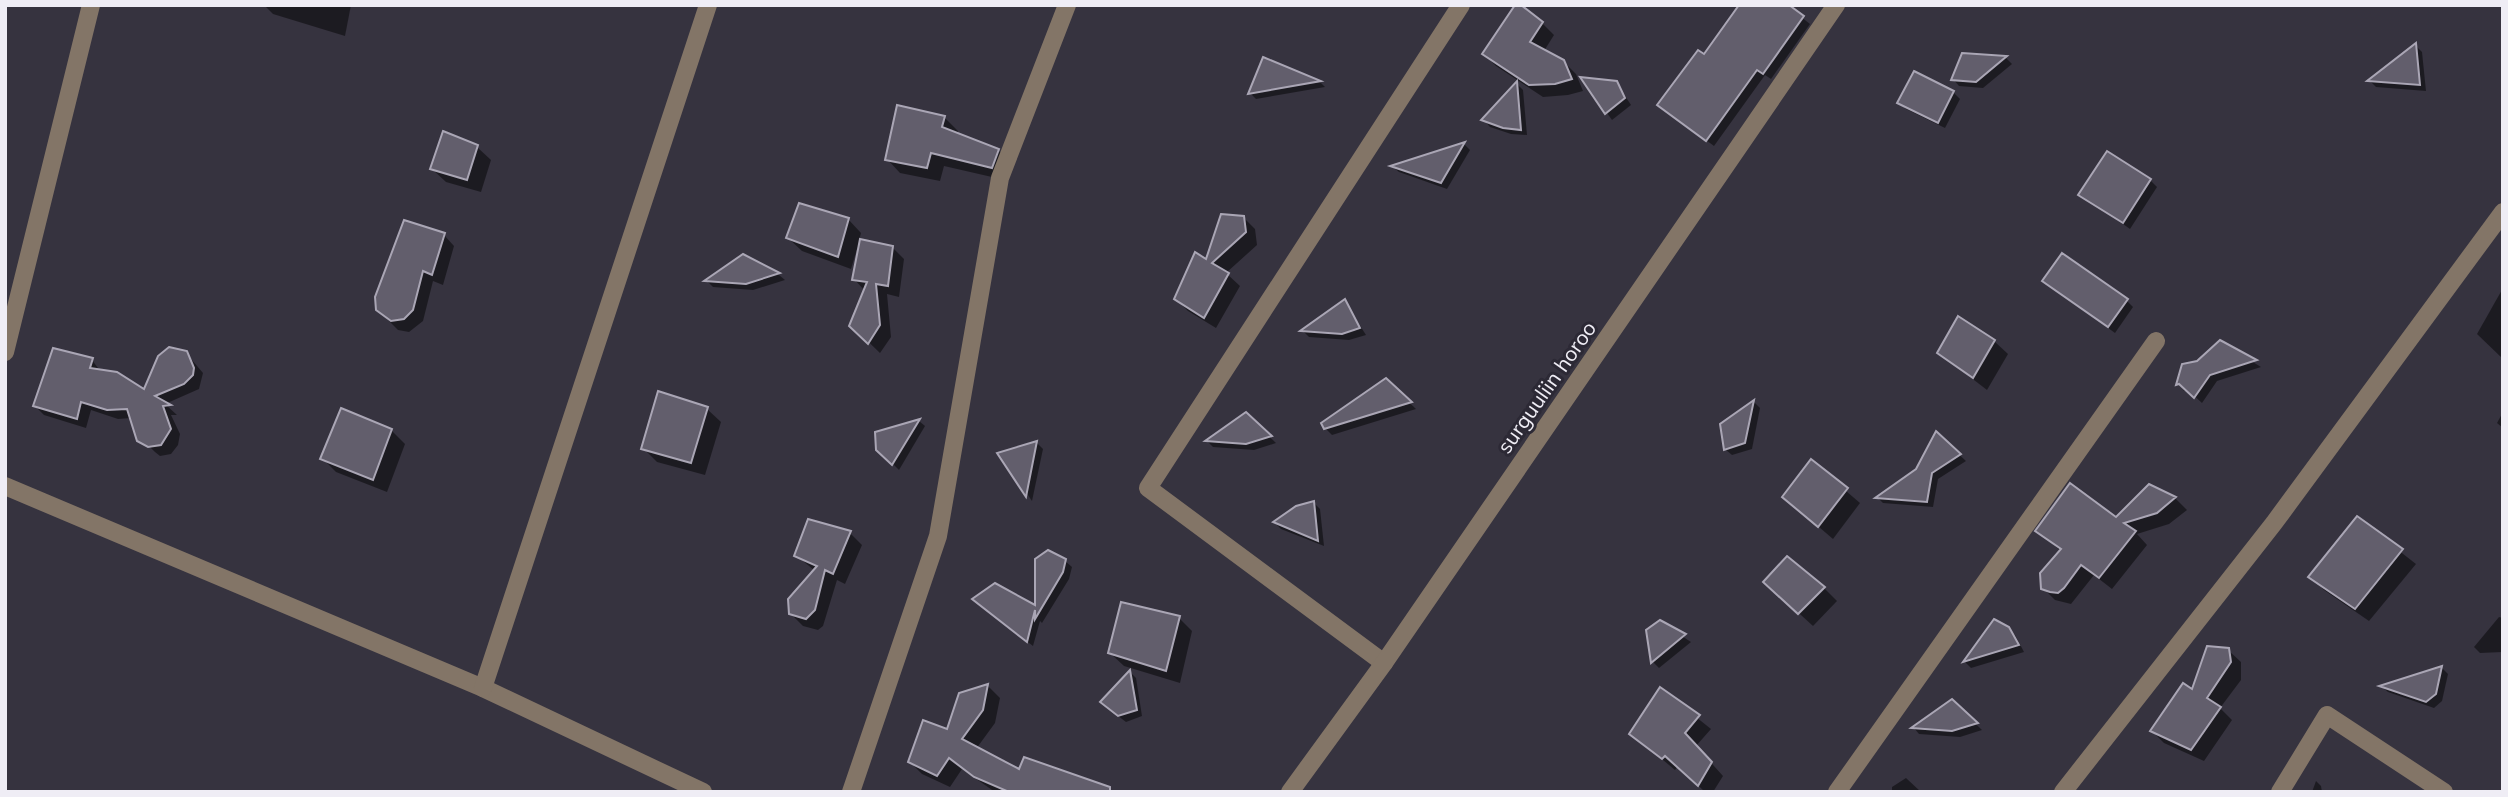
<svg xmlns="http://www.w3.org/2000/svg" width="2508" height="797" viewBox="0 0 2508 797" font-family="Mulish,sans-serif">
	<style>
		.shadow { fill: #0007 }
		.building { fill: #625e6c; stroke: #aaa6b5; stroke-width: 2 }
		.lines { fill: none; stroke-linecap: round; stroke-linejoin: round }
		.minor { stroke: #837567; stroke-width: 18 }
		.labels { text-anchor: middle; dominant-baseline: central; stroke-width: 6; stroke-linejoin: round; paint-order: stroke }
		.street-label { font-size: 21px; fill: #efedf5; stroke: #2c2935 }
	</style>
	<rect width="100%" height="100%" fill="#36333f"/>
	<g class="shadow">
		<path d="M264 5H351L345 36 273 14Z"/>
		<path d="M1786 5 1810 24 1771 79 1765 75 1714 146 1659 105 1704 57Z"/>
		<path d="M1542 23 1554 35 1544 51 1563 61 1576 74 1583 91 1568 95 1543 97 1496 66 1484 54Z"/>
		<path d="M2416 46 2422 52 2426 91 2376 87 2370 81Z"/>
		<path d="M1964 54 2006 58 2012 64 1983 88 1959 86 1953 79Z"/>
		<path d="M1264 60 1320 82 1325 87 1256 99 1250 93Z"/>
		<path d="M1583 79 1616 82 1631 105 1612 120Z"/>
		<path d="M1517 84 1523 90 1527 135 1511 134 1490 127 1484 120Z"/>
		<path d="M1953 92 1960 99 1945 128 1906 109 1899 103Z"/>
		<path d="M944 117 958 131 957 135 998 150 1012 164 1005 180 944 166 940 181 900 173 887 159Z"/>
		<path d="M1464 144 1470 150 1447 189 1399 172 1393 167Z"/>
		<path d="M477 147 491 160 481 192 446 182 432 169Z"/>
		<path d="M2150 180 2157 187 2130 229 2081 194Z"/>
		<path d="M1243 217 1255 229 1257 245 1226 273 1240 286 1216 328 1188 311 1176 299Z"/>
		<path d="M848 219 861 233 859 241 892 247 904 259 899 297 887 294 891 337 880 353 851 325 865 291 854 279 859 250 857 249 851 269 802 251 788 238Z"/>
		<path d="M444 235 454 246 443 285 433 281 423 321 409 332 398 330 378 310Z"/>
		<path d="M743 256 779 275 785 280 753 290 713 287 707 281Z"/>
		<path d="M2044 281 2126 300 2133 307 2115 333Z"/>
		<path d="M2503 288V359L2477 334Z"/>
		<path d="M1345 302 1366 335 1349 340 1309 337 1303 331Z"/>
		<path d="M1994 341 2008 354 1987 390 1939 353Z"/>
		<path d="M2220 342 2261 367 2217 381 2202 403 2188 390 2184 391 2177 380 2183 366 2198 363Z"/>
		<path d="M186 353 203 373 199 389 165 404 177 415H171L180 434 178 445 171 454 160 456 155 452 142 439 131 418 118 419 91 410 86 428 44 415 35 406 92 360 101 372 145 391Z"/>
		<path d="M1386 380 1416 409 1332 435 1325 428Z"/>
		<path d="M1754 402 1760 408 1752 449 1732 455 1725 449 1722 425Z"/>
		<path d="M707 409 721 422 705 475 657 462 643 448Z"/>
		<path d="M2503 412V428L2497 423Z"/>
		<path d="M1246 414 1276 443 1254 450 1213 447 1207 441Z"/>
		<path d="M919 421 925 426 899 470 878 449 877 434Z"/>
		<path d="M391 430 405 444 387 492 336 472 322 458Z"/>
		<path d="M1937 434 1966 461 1938 479 1933 507 1883 503 1878 498 1917 470Z"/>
		<path d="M1037 443 1043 449 1032 501 1000 454Z"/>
		<path d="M1811 461 1860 503 1833 539 1784 497Z"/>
		<path d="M2149 486 2175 498 2187 510 2169 524 2137 534 2147 545 2112 589 2094 575 2071 604 2055 600 2043 588 2062 552 2038 531 2116 519Z"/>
		<path d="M1314 503 1320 509 1324 546 1281 529 1275 523Z"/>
		<path d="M2357 518 2416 564 2369 621 2324 590 2311 576Z"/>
		<path d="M850 533 862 545 845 584 837 580 823 626 818 630 803 626 791 614 815 571 796 555Z"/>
		<path d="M1065 561 1072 567 1069 579 1042 623 1040 621 1033 646 981 606 1037 608Z"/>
		<path d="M1824 588 1837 601 1813 626 1779 595Z"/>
		<path d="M2499 617 2503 618V652L2480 653 2474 647Z"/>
		<path d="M1179 618 1192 631 1180 683 1124 666 1110 653Z"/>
		<path d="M1995 621 2015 635 2024 652 1971 668 1965 662Z"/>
		<path d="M1660 622 1691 642 1659 668 1653 662 1648 631Z"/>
		<path d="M2228 650 2241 662V680L2220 708 2232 720 2204 761 2164 743 2152 731 2193 692Z"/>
		<path d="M2442 668 2448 674 2442 701 2434 708 2388 692 2382 687Z"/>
		<path d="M1130 672 1136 678 1142 716 1126 722 1109 709Z"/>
		<path d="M988 686 1000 698 995 723 976 749 1019 771 1093 792H995L962 769 950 787 922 774 910 762 948 731 960 694Z"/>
		<path d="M1661 689 1711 729 1696 746 1723 776 1713 792H1705L1678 766 1675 770 1632 734Z"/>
		<path d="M1952 701 1982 730 1960 737 1919 734 1914 728Z"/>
		<path d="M1906 778 1921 792H1892V787Z"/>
		<path d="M2316 781 2321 786 2322 792H2312Z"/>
	</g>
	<g class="building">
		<path d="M1515 5H1521L1543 22 1530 42 1564 60 1572 79 1555 84 1529 85 1482 54Z"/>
		<path d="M1739 5H1789L1804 16 1763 74 1757 70 1706 141 1657 105 1698 50 1704 54Z"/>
		<path d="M2416 43 2420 85 2367 81Z"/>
		<path d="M1962 53 2007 56 1976 82 1951 80Z"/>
		<path d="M1263 57 1321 81 1248 94Z"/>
		<path d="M1914 71 1954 91 1938 123 1897 103Z"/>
		<path d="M1580 77 1617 81 1625 98 1605 114Z"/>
		<path d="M1517 81 1521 130 1503 128 1481 120Z"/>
		<path d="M897 105 945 116 942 127 999 149 992 168 931 153 927 168 885 160Z"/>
		<path d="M443 131 478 145 467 180 430 169Z"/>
		<path d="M1465 142 1441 183 1390 166Z"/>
		<path d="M2107 151 2151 179 2123 223 2078 195Z"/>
		<path d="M799 203 849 218 838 257 786 238Z"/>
		<path d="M1221 214 1244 216 1246 232 1212 263 1229 273 1204 318 1174 299 1195 252 1206 259Z"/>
		<path d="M404 220 445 233 432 275 423 271 413 310 404 319 391 321 376 310 375 297Z"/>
		<path d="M860 239 893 246 888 286 876 284 880 325 868 344 849 326 867 282 852 280Z"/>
		<path d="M2062 253 2128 299 2108 327 2042 281Z"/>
		<path d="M743 254 780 273 746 284 704 281Z"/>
		<path d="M1345 299 1360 328 1342 334 1300 331Z"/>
		<path d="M1958 316 1995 340 1973 378 1937 353Z"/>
		<path d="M2220 340 2257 360 2210 375 2194 398 2179 384 2176 385 2182 364 2197 361Z"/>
		<path d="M169 347 187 351 194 368 193 375 184 384 155 396 171 405 163 406 171 429 161 445 148 447 137 441 127 409 107 410 81 402 77 419 33 406 53 348 93 358 90 368 117 372 144 389 158 356Z"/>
		<path d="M1386 378 1412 402 1324 429 1321 423Z"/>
		<path d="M658 391 708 407 691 463 641 449Z"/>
		<path d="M1754 400 1745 443 1724 450 1720 424Z"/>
		<path d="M341 408 392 429 373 480 320 459Z"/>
		<path d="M1246 412 1272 436 1246 444 1205 441Z"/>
		<path d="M920 419 892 465 876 450 875 432Z"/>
		<path d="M1936 431 1961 454 1932 473 1927 502 1875 498 1916 469Z"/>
		<path d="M1037 441 1026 497 997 453Z"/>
		<path d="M1811 459 1848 488 1818 527 1782 497Z"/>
		<path d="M2070 483 2116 517 2149 484 2176 497 2157 513 2124 523 2136 531 2099 578 2081 565 2064 588 2058 593 2050 592 2041 589 2040 573 2061 549 2035 531Z"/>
		<path d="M1314 501 1318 541 1273 522 1296 506Z"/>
		<path d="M2357 516 2403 549 2355 609 2308 577Z"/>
		<path d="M808 519 851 531 833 574 825 570 815 610 806 619 789 614 788 599 817 566 794 556Z"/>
		<path d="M1048 550 1066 559 1063 572 1035 619V610L1027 642 972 599 995 583 1035 605V559Z"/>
		<path d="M1787 556 1825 587 1798 614 1763 582Z"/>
		<path d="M1121 602 1180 616 1166 671 1108 653Z"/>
		<path d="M1994 619 2009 627 2019 645 1963 662Z"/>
		<path d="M1660 620 1686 634 1651 663 1646 630Z"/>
		<path d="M2207 646 2229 648 2231 662 2207 698 2221 707 2191 750 2150 731 2183 683 2192 689Z"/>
		<path d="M2442 666 2436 694 2426 702 2379 686Z"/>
		<path d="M1130 670 1137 710 1118 716 1100 702Z"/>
		<path d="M988 684 983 710 962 739 1019 769 1024 757 1110 787V792H1009L974 777 949 758 937 776 908 762 923 720 947 729 959 693Z"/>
		<path d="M1660 687 1700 715 1685 733 1712 762 1698 786 1665 756 1662 759 1629 734Z"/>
		<path d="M1952 699 1978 723 1952 731 1911 728Z"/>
	</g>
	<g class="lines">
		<g class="minor">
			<path d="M5 352 91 5"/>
			<path d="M5 486 483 688 703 792"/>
			<path d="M1384 663 1148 488 1461 5"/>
			<path d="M483 688 708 5"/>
			<path d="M851 792 938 536 1000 178 1067 5"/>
			<path d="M1290 792 1384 663 1836 5"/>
			<path d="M1837 792 2156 341"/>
			<path d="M2063 792 2274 523 2503 212"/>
			<path d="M2280 792 2327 715 2444 792"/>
		</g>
	</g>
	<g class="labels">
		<g class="street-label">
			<text transform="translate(1546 387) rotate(-55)">surguuliin horoo</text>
		</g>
	</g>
	<rect width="2508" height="797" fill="none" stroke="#efedf5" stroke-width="14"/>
</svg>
